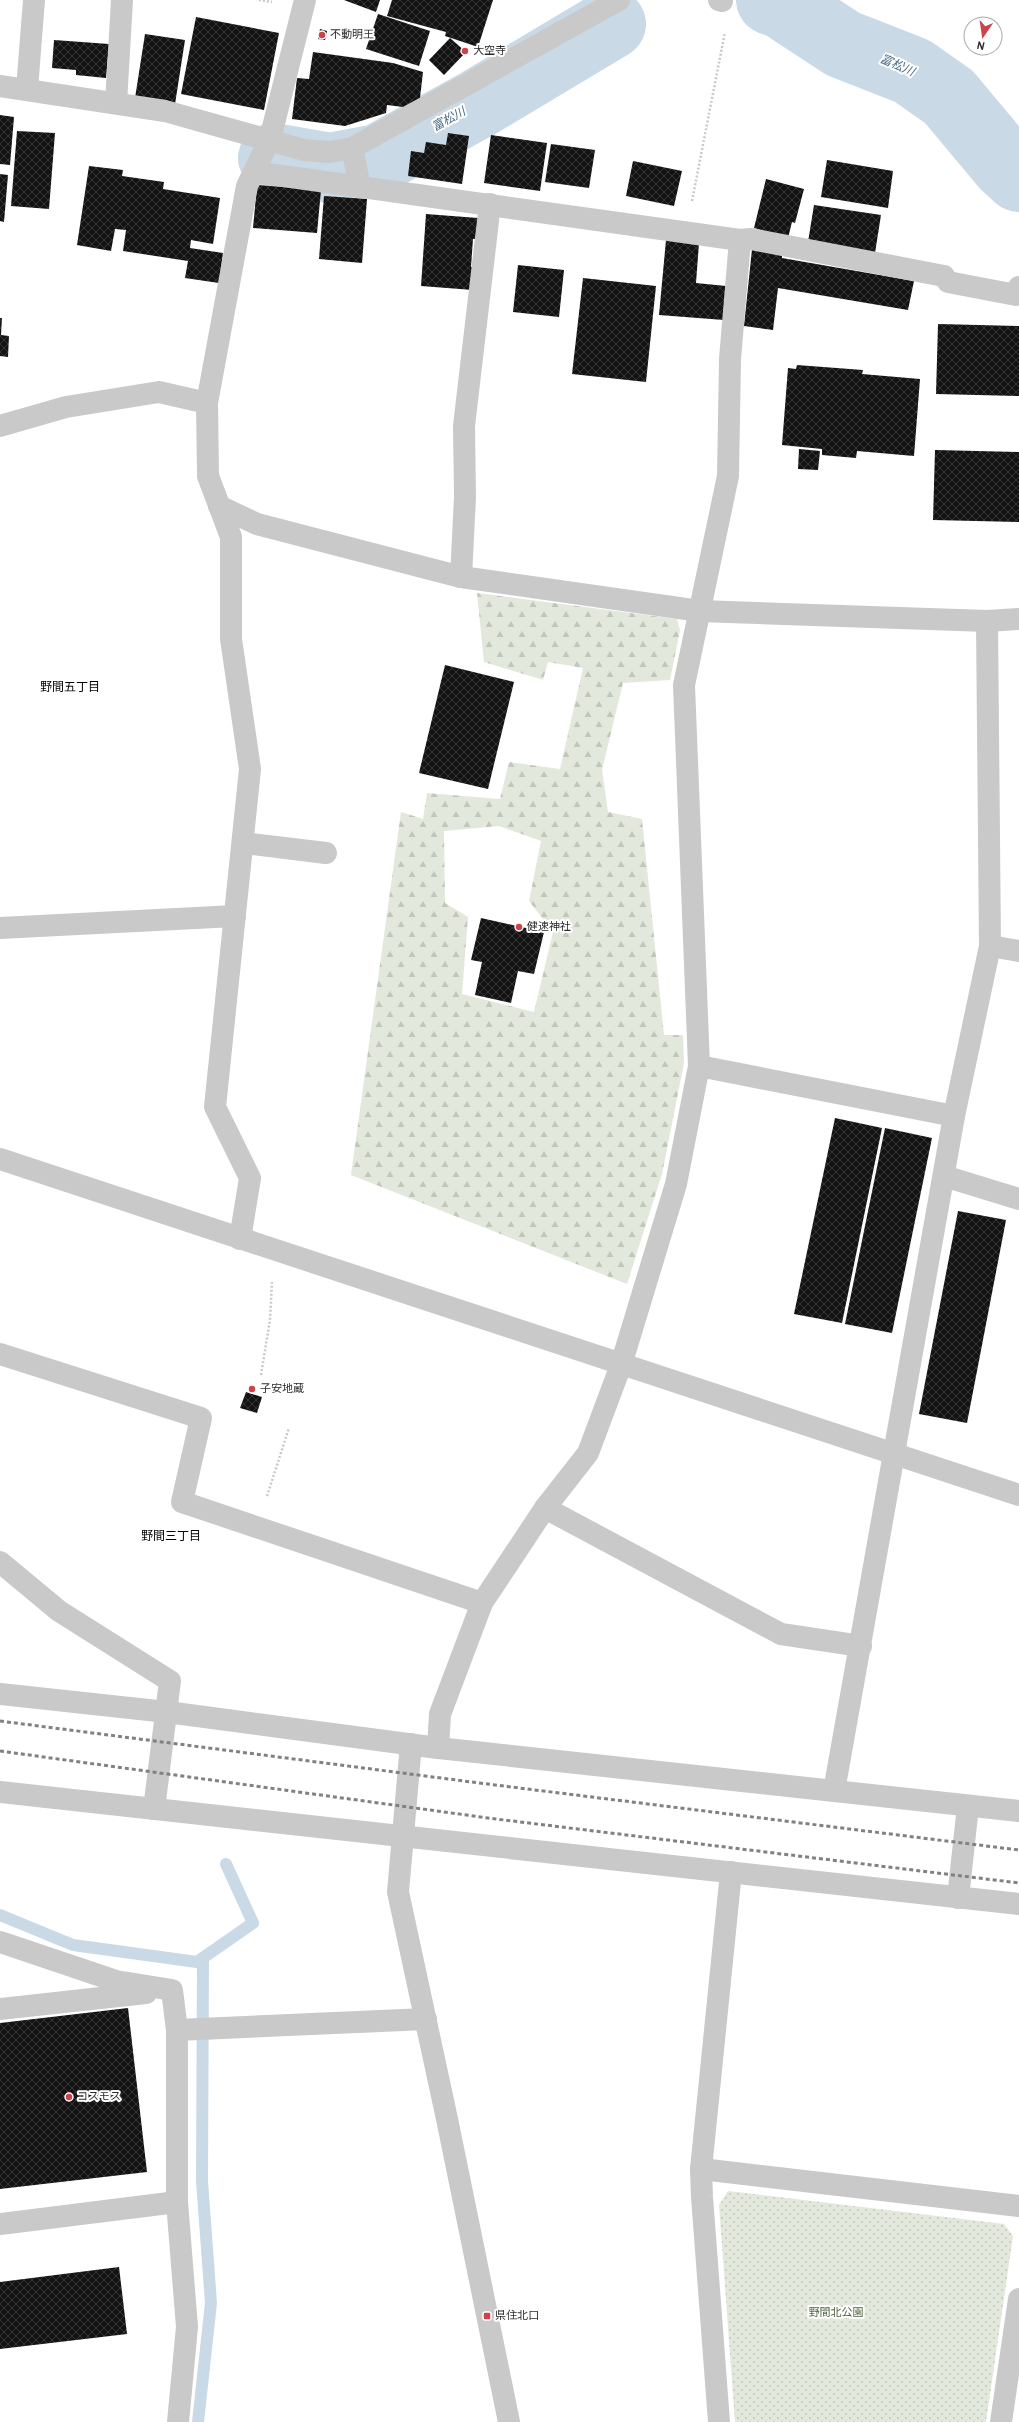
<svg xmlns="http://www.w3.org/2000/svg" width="1019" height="2422" viewBox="0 0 1019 2422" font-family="Overpass,'Noto Sans JP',sans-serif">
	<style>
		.forest { fill: url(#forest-firs); fill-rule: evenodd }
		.park { fill: url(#park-dots) }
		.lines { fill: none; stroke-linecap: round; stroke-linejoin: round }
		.stream { stroke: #c9dae6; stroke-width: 12 }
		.river { stroke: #c9dae6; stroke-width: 70 }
		.building { fill: url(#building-cross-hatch) }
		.path { stroke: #c9c9c9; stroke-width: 2.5; stroke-dasharray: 2 2; stroke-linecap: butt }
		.minor { stroke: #c9c9c9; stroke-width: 22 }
		.rail { stroke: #818181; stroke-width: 3; stroke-dasharray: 4 3; stroke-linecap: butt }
		.poi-dot { fill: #cf4249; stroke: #fff; stroke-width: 1.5 }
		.labels { text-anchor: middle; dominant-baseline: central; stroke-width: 4; stroke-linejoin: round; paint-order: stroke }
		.poi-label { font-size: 11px; fill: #2c2c2c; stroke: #fff; text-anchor: start }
		.park-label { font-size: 11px; fill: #4f623f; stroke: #fff }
		.water-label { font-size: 12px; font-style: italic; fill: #456a83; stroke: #fff }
		.neighbourhood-label { font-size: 12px; fill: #000; stroke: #fff }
	</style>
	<defs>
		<pattern id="forest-firs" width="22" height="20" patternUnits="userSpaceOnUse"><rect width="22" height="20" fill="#e2e8db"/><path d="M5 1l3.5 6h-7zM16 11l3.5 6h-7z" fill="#c2c7bc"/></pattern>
		<pattern id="park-dots" width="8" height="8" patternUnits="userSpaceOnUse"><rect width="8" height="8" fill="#e2e8db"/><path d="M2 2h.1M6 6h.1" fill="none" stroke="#c2c7bc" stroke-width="1.8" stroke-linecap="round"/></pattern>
		<pattern id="building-cross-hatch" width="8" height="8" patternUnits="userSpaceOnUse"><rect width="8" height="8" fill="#131313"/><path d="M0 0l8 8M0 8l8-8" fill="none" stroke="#363636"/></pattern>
	</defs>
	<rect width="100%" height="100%" fill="#fff"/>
	<path class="forest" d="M477 593 677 619 680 630 670 680 623 683 602 770 608 812 642 819 664 1035H683L684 1063 662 1174 627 1284 351 1175 401 812 423 819 427 793 500 799 509 762 560 769 583 668 548 662 543 680 484 662ZM499 826 541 841 529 901 553 932 534 1012 462 994 468 917 445 903 444 831Z"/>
	<path class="park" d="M728 2191 1004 2224 1013 2236 986 2422H735L719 2205Z"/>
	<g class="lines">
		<g class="stream">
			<path d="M0 1915 73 1945 197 1962 253 1923 226 1864"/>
			<path d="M198 2422 211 2303 202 2181 203 1958"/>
		</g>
		<g class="river">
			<path d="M771 0 782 4 843 44 912 71 949 97 1005 164 1019 177"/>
			<path d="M273 158 330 168 378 159 479 103 611 24"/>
		</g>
	</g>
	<g class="building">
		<path d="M344 0H380L376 12Z"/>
		<path d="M392 0H493L478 47 445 36 446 32 387 16Z"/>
		<path d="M378 14 430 31 419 66 366 49Z"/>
		<path d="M196 17 279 33 264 110 181 94Z"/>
		<path d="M320 29 327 31 325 40 318 39Z"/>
		<path d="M145 34 185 40 175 104 135 98Z"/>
		<path d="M450 38 466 52 444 75 429 60Z"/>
		<path d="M54 40 109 44 106 78 76 75V70L52 68Z"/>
		<path d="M313 52 393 63 423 72 420 98 403 107 387 105 386 113 345 126 292 119 297 78 309 79Z"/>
		<path d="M0 115 14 117 10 165 0 164Z"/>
		<path d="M17 131 55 133 49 209 11 206Z"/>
		<path d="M448 133 469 136 462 184 408 176 411 151 424 153 426 142 446 145Z"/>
		<path d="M491 135 547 143 540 191 484 183Z"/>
		<path d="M551 144 595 150 589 188 545 182Z"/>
		<path d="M827 160 893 171 888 208 821 197Z"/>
		<path d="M633 161 682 171 674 206 626 196Z"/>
		<path d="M89 166 123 170 122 176 164 182 163 189 220 198 213 244 191 240 190 248 223 253 219 283 185 278 188 261 123 251 126 230 115 229 111 251 77 245Z"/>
		<path d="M0 174 8 175 4 222 0 221Z"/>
		<path d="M766 179 804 189 795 223 792 222 788 238 754 228Z"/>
		<path d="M257 185 321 190 317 233 253 228Z"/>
		<path d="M324 196 367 199 362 263 319 259Z"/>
		<path d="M814 205 881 215 875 253 808 242Z"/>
		<path d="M426 214 478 218 477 239H473L471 267H475L473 290 421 286Z"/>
		<path d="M666 240 699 243 696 283 726 286 724 320 659 315Z"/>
		<path d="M752 249 782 252V258L914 281 908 310 778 288 773 330 744 326Z"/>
		<path d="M518 265 564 270 559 317 513 312Z"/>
		<path d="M583 278 656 286 646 382 572 374Z"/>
		<path d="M0 318H2L1 335 9 336 8 357 0 356Z"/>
		<path d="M938 324 1019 326V396L936 394Z"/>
		<path d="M797 365 863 370 862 374 920 379 914 456 857 451 856 458 822 455V449L782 445 788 368 796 369Z"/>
		<path d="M799 449 820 451 818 470 798 469Z"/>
		<path d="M935 450 1019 452V522L933 520Z"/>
		<path d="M445 665 514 682 488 789 419 773Z"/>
		<path d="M481 918 544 932 534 974 518 971 511 1003 475 995 482 962 471 960Z"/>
		<path d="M835 1118 882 1128 842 1323 794 1314Z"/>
		<path d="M885 1128 932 1138 892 1333 845 1324Z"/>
		<path d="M958 1211 1006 1220 967 1423 919 1414Z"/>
		<path d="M246 1392 262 1397 257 1413 240 1408Z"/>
		<path d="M128 2008 147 2172 0 2189V2023Z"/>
		<path d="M119 2267 127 2334 0 2349V2282Z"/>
	</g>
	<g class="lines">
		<g class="path">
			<path d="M259 0 272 2"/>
			<path d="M692 201 725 32"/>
			<path d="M261 1375 270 1320 272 1282"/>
			<path d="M267 1496 289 1428"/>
		</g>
		<g class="minor">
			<path d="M719 0 722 1"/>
			<path d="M0 86 165 111 304 150 330 152 352 148 619 0"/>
			<path d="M27 89 34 0"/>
			<path d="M116 103 122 0"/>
			<path d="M352 148 360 187"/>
			<path d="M254 172 740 240 730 359 728 476 684 685 699 1066 676 1184 621 1365 588 1453 545 1508 482 1603 440 1714 438 1748"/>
			<path d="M740 240 751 239 944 276 948 282 1016 295 1019 287"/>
			<path d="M0 426 66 407 159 392 207 403"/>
			<path d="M219 506 257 524 461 577 700 611 987 621 1019 619"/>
			<path d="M461 577 465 497 464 426 490 204"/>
			<path d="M244 843 326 853"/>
			<path d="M0 928 235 916"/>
			<path d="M990 946 1019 951"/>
			<path d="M699 1066 954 1116"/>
			<path d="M0 1159 1019 1495"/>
			<path d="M944 1176 1019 1199"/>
			<path d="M240 1239 250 1178 215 1107 250 769 231 639V537L208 476 207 403 247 186 270 139 305 0"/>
			<path d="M0 1354 201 1418 182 1502 482 1603"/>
			<path d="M545 1508 781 1634 861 1646"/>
			<path d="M0 1562 59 1611 170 1681 154 1809"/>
			<path d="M0 1694 167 1712 438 1748 1019 1811"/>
			<path d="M411 1744 398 1892 447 2119 509 2422"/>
			<path d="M834 1791 954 1116 990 946 987 621"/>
			<path d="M0 1792 1019 1904"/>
			<path d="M958 1898 968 1806"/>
			<path d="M0 1942 116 1981 172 1990 177 2030V2202L187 2327 178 2422"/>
			<path d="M0 2009 146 1993"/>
			<path d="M177 2030 426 2019"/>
			<path d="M701 2169 1019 2206"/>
			<path d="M0 2224 177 2202"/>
			<path d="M719 2422 702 2197 701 2169 731 1872"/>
			<path d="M1001 2422 1019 2299"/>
		</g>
		<g class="rail">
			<path d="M0 1721 495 1785 1019 1850"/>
			<path d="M0 1751 488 1818 1019 1883"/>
		</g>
	</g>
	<g class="poi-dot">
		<circle cx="322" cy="35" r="4"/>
		<circle cx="465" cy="51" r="4"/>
		<circle cx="519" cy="927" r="4"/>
		<circle cx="252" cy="1389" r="4"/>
		<circle cx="69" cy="2097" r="4"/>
		<rect x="483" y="2312" width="8" height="8" rx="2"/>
	</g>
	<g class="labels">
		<g class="poi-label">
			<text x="330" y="35">不動明王</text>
			<text x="473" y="51">大空寺</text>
			<text x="527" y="927">健速神社</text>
			<text x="260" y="1389">子安地蔵</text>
			<text x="77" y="2097">コスモス</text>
			<text x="495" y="2316">県住北口</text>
		</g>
		<g class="park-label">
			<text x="836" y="2313">野間北公園</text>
		</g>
		<g class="water-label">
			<text transform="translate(897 66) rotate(24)">富松川</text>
			<text transform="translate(449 120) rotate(-29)">富松川</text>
		</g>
		<g class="neighbourhood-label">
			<text x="70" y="688">野間五丁目</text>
			<text x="171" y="1537">野間三丁目</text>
		</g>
	</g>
	<g transform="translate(983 36) rotate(193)"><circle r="19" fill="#ffffff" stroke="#ababab"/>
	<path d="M0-3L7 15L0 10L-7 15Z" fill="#cf4249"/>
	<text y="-6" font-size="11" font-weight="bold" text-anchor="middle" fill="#2c2c2c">N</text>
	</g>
</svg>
